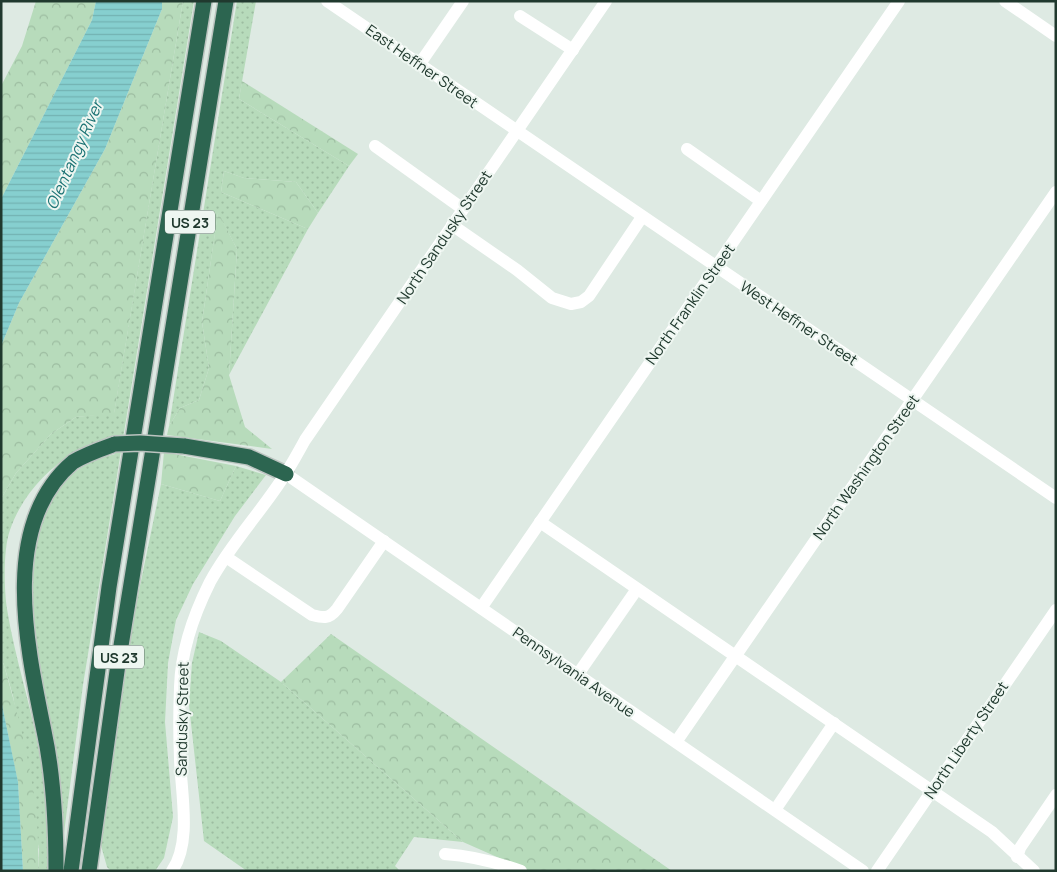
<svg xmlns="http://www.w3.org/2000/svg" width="1057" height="872" viewBox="0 0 1057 872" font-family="Manrope,sans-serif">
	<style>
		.grass { fill: url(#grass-dots) }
		.forest { fill: url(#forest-crowns) }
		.water { fill: url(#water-rules) }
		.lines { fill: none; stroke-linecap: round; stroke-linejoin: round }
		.highway-casing { stroke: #bcc4c0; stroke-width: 18 }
		.minor { stroke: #fff; stroke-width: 12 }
		.highway { stroke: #2c6550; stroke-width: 15 }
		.highway-bridge-casing { stroke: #bcc4c0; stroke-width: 18; stroke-linecap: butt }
		.highway-bridge { stroke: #2c6550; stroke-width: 15 }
		.labels { text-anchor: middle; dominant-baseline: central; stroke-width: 4; stroke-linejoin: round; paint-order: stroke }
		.shield { fill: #eef6f1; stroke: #5e7268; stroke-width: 1 }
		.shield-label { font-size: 14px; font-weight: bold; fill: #20392e }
		.street-label { font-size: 15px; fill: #20392e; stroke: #eef6f1 }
		.water-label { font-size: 16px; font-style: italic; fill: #1b7374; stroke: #eef6f1 }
	</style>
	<defs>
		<pattern id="grass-dots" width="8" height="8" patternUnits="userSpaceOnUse" patternTransform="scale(1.25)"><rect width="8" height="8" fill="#b7dbbb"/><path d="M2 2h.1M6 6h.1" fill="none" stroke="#9dbda1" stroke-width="1.8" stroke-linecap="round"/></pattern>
		<pattern id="forest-crowns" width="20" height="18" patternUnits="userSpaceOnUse" patternTransform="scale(1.25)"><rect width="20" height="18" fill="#b7dbbb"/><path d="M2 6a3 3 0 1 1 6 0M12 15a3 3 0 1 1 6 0" fill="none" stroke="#9dbda1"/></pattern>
		<pattern id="water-rules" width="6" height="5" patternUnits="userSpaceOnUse" patternTransform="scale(1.25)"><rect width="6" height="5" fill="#86cfcf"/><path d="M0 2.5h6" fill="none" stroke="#73b2b2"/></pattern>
	</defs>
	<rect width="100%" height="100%" fill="#deeae3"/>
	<g class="grass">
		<path d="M183 1H194L83 685 64 833 60 790 52 732 22 597 21 571 57 484 91 461 115 454 120 435C105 440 88 445 74 453 45 470 21 498 10 530 3 549 4 589 7 609 15 659 32 708 40 757 46 793 50 835 48 871H38L39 850 13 696 1 655V499L16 473 51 434 76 417 114 413Z"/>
		<path d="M237 1H256L239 99 349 166 318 213 296 182 244 178 224 171 221 192 308 229 229 375 237 249 218 213 202 322 209 368 199 400 180 408 169 426Z"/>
		<path d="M236 466 266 475 235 516 193 584 176 620 168 663 165 722 173 817 164 858 155 871H111L107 867 100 842 134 615 161 484 220 501Z"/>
		<path d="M199 632 221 641 281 682 463 842 414 837 395 866 400 871H247L204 841 189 705 192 663Z"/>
	</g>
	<g class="forest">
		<path d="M36 1H96L92 20 1 199V86L22 46Z"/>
		<path d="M162 1H183L114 414 76 417 51 434 16 473 1 499V346L19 303 105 149 162 9Z"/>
		<path d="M242 81 358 154 349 166 239 99Z"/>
		<path d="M224 171 244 178 296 182 318 213 308 229 221 192Z"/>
		<path d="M218 212 237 249 229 375 245 427 272 449 167 435 169 426 180 408 199 400 209 368 202 322Z"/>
		<path d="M164 452 236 466 220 501 161 484Z"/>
		<path d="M331 634 672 871H529L463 842 281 682Z"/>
		<path d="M1 655C21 724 41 798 38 871H23L18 783 1 700Z"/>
	</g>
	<g class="water">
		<path d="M96 1H162V9L105 149 19 303 1 346V199L92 20Z"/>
		<path d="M1 700 18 782 23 871H1Z"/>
	</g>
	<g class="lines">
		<defs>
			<g id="highway">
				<path d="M184 446 249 457 286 474"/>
				<path d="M56 871C56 824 54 777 44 731 26 643 0 524 73 462 86 454 101 449 115 444"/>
				<path d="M71 871 109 587 204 1"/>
				<path d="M89 871 118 664 226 1"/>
			</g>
		</defs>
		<use href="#highway" class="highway-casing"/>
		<g class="minor">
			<path d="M327 1 1056 498"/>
			<path d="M1005 1 1056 36"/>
			<path d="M520 16 573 50"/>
			<path d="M419 65 463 1"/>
			<path d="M375 146 463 209"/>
			<path d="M687 149 761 201"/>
			<path d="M452 225 517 270 552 298 571 304 581 302 589 296 642 217"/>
			<path d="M286 474 863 871"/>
			<path d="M540 522 992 832 1034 871"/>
			<path d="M226 557 312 615C324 618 329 619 337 609L384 541"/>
			<path d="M481 608 899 1"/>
			<path d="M578 674 637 589"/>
			<path d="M676 742 1056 192"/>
			<path d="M775 810 834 723"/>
			<path d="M445 854C471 856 496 862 521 871"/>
			<path d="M1017 857 1020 848 1056 795"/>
			<path d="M172 871C192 842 181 793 180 759 179 735 179 711 180 687 181 651 194 614 210 582 231 543 263 510 286 473 293 462 299 451 305 440L606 1"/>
			<path d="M877 871 1056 610"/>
		</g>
		<use href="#highway" class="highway"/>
		<defs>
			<path id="highway-bridge" d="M115 444 140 443 184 446"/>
		</defs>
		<use href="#highway-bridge" class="highway-bridge-casing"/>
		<use href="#highway-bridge" class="highway-bridge"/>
	</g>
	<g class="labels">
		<g class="shield">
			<rect x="165" y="210.5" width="50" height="23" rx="4"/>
			<rect x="94" y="645.5" width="50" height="23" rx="4"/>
		</g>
		<g class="shield-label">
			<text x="190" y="222">US 23</text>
			<text x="119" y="657">US 23</text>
		</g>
		<g class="street-label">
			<text transform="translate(422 66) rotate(35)">East Heffner Street</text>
			<text transform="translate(444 237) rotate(-56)">North Sandusky Street</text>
			<text transform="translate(690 304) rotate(-55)">North Franklin Street</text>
			<text transform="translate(799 323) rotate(34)">West Heffner Street</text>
			<text transform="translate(866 467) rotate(-55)">North Washington Street</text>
			<text transform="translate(574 672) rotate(35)">Pennsylvania Avenue</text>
			<text transform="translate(182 719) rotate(-89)">Sandusky Street</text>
			<text transform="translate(966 740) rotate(-56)">North Liberty Street</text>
		</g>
		<g class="water-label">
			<text transform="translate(74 155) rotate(-66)">Olentangy River</text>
		</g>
	</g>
	<rect width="1057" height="872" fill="none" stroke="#20392e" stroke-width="5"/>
</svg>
